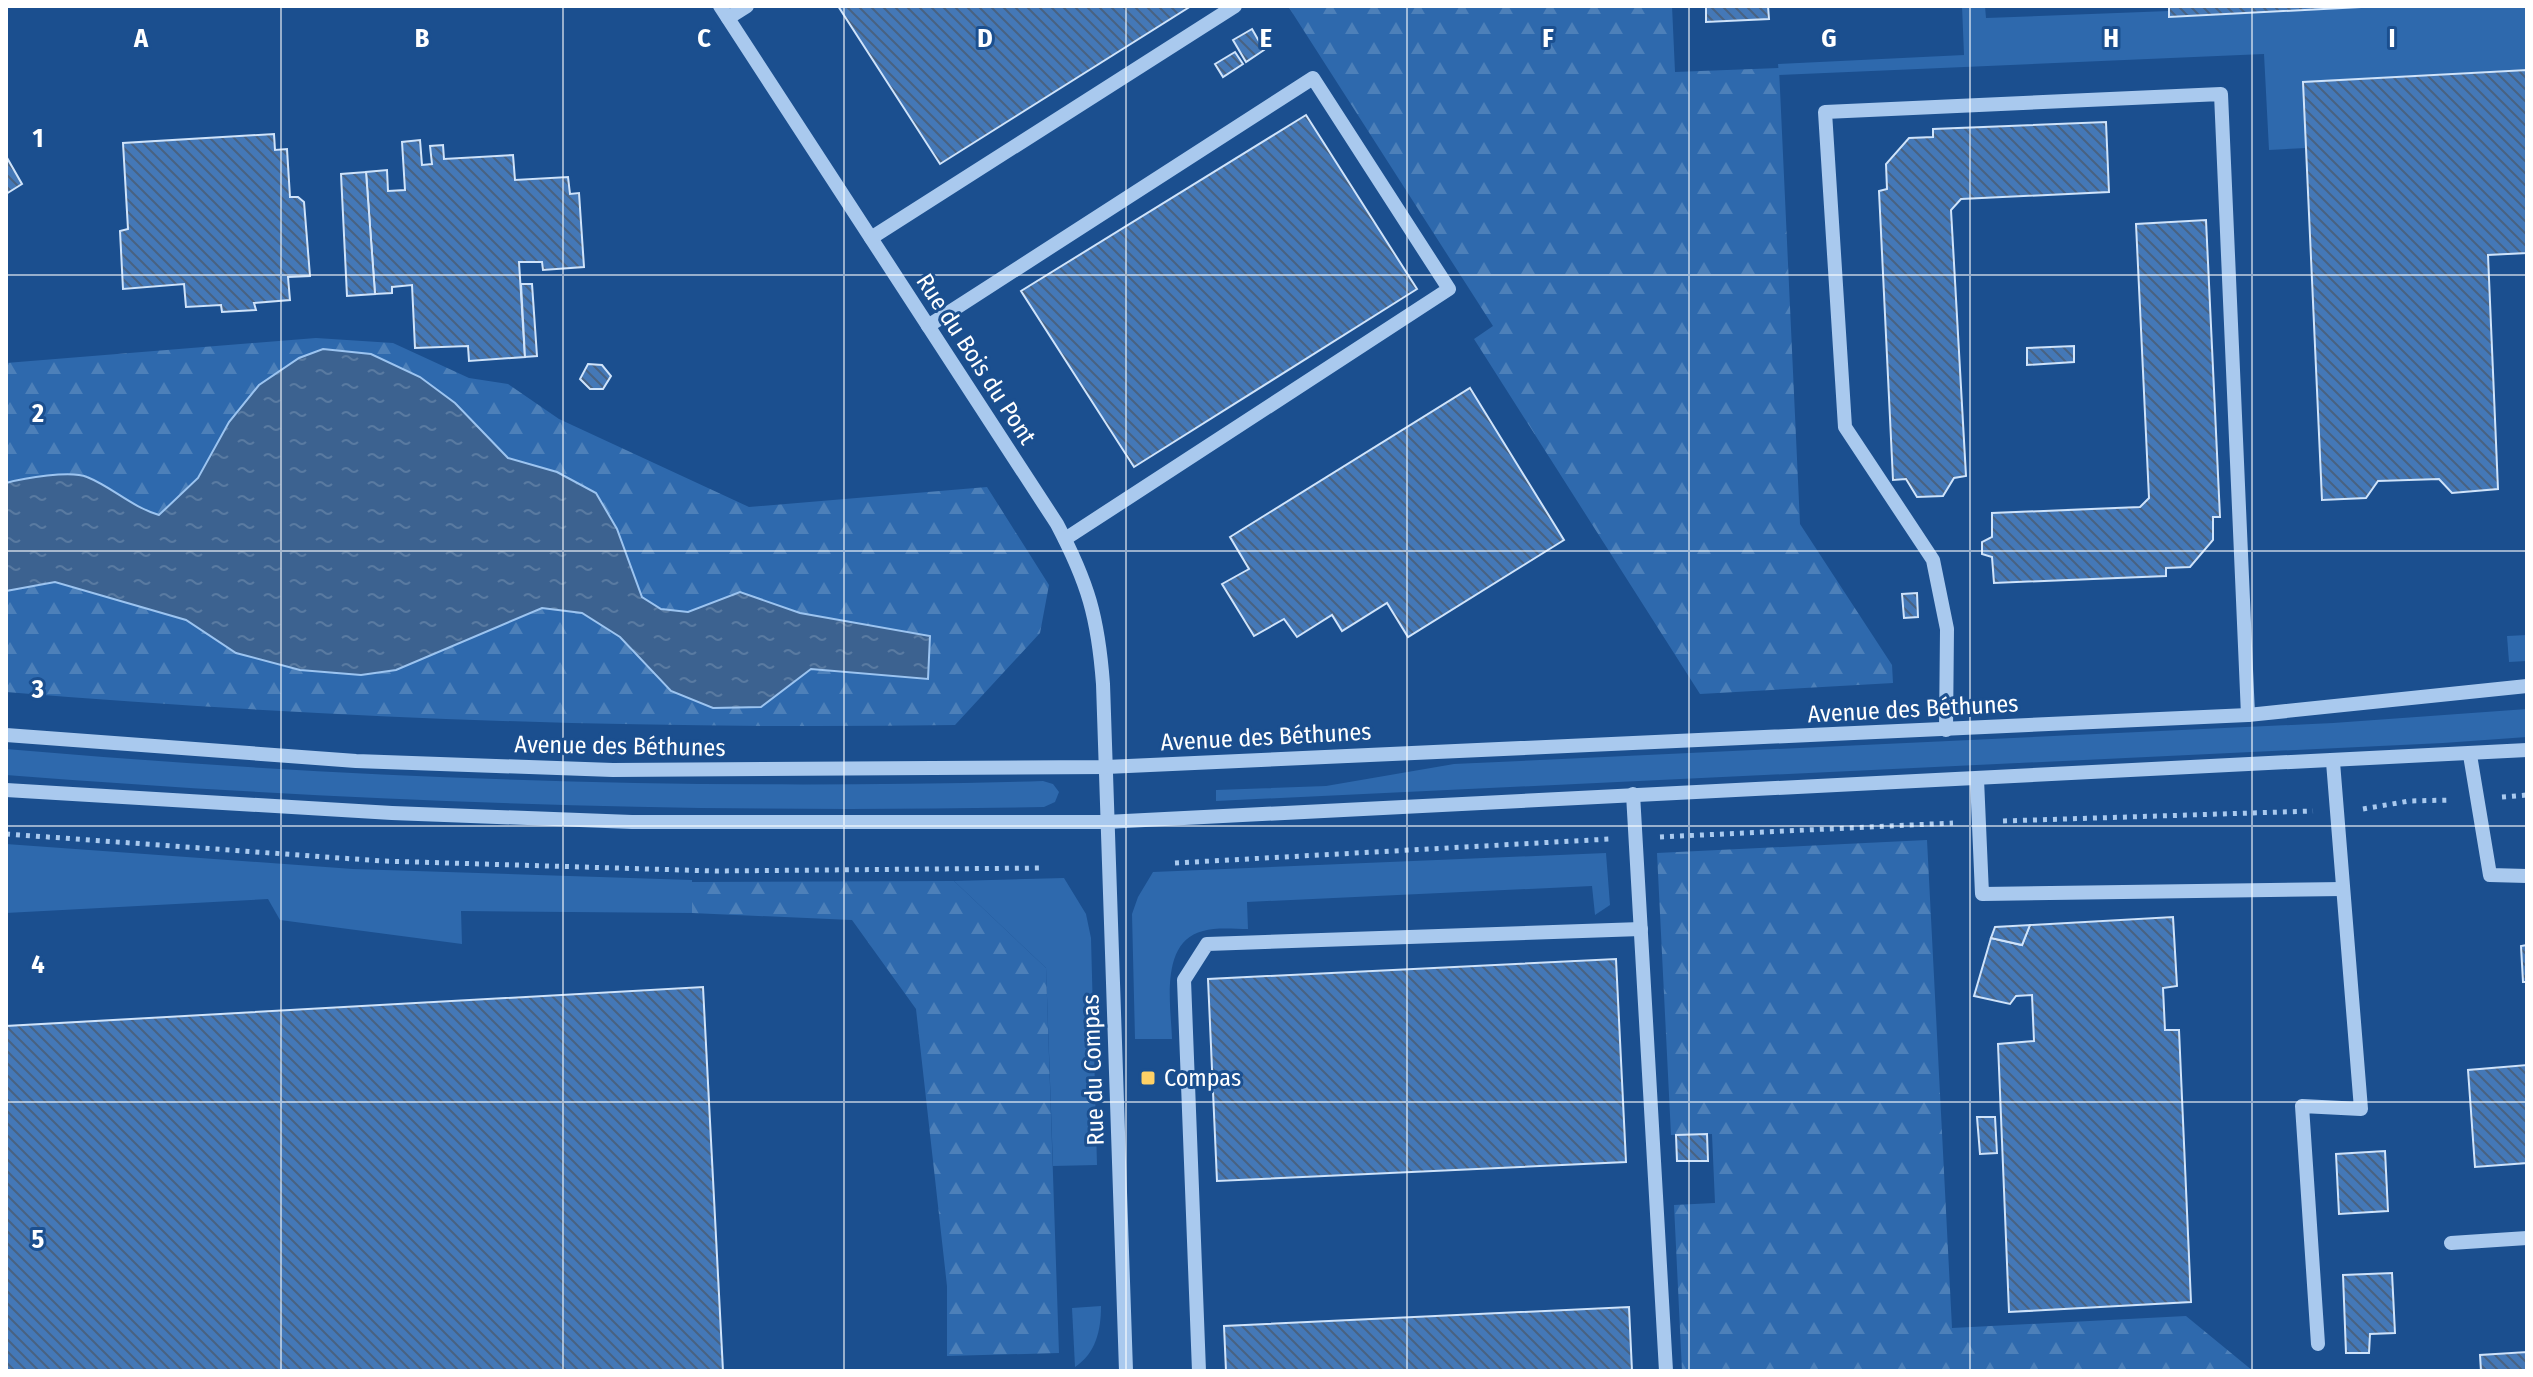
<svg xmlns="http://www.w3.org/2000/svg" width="2533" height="1377" viewBox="0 0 2533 1377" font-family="'Fira Sans Condensed',sans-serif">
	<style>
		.green { fill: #2e69ad }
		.forest { fill: url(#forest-firs) }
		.water { fill: url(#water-ripples); stroke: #9cc4f0; stroke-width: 2 }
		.building { fill: url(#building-back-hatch); stroke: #cfe3fa; stroke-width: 2 }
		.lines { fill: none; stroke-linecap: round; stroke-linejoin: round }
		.path { stroke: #a9c9ee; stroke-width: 5; stroke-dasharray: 4 6; stroke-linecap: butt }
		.minor { stroke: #a9c9ee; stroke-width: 14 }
		.grid { fill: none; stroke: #fff; stroke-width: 2; stroke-opacity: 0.55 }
		.poi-dot { fill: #ffd166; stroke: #1b4f8f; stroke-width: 3 }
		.labels { text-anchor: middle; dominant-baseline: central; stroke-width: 6; stroke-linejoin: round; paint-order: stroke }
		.street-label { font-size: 24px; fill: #fff; stroke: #1b4f8f }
		.poi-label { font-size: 24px; fill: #fff; stroke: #1b4f8f; text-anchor: start }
		.grid-label { font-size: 26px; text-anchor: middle; font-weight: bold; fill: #fff; stroke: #1b4f8f; stroke-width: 6; stroke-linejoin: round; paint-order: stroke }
	</style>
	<defs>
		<pattern id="forest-firs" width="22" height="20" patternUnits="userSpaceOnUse" patternTransform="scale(2)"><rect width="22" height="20" fill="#2e69ad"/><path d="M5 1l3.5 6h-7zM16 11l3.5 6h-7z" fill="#4d80b9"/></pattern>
		<pattern id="water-ripples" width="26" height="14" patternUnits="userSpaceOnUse" patternTransform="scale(2)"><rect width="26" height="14" fill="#3c6290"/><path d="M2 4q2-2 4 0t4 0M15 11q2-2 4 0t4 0" fill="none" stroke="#597aa1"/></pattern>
		<pattern id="building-back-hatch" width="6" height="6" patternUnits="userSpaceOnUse" patternTransform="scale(2)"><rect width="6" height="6" fill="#4478b7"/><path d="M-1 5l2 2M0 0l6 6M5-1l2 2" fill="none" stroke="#486282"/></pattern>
	</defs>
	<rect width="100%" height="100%" fill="#1b4f8f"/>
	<g class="green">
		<path d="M1962 6H1985L1986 18 2169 11 2170 17 2380 6H2527V70L2303 82 2306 148 2269 150 2264 54 1779 75 1778 64 1964 55Z"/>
		<path d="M2527 635V661L2509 662 2507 636Z"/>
		<path d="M2527 709V737L2443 743 1216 801V790L1326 786 1454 764 2333 723Z"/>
		<path d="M6 749C351 779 698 791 1043 781L1053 784 1059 792 1055 802 1044 807C697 814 352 802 6 775Z"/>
		<path d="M6 844 353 869 692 880V913L461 911 462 944 280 920 268 899 6 913Z"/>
		<path d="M1606 853 1610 905 1595 915 1592 886 1247 902 1248 929C1234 929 1216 927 1203 931 1159 942 1171 1006 1172 1039H1135L1132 914 1138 897 1153 872Z"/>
		<path d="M1064 878 1086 914 1091 938 1097 1165 1053 1166 1046 968 954 881Z"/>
		<path d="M1101 1306C1101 1330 1096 1353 1075 1367L1072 1308Z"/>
	</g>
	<g class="forest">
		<path d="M1288 6H1672L1675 72 1779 68 1800 524 1892 665 1893 683 1700 694 1474 339 1493 326Z"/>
		<path d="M316 338 393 343 469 378 508 384 559 419 749 507 987 487 1049 585 1040 633 955 725C638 730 322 718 6 692V591L54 582 186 620 236 653 300 670 360 675 396 670 542 608 582 613 620 637 671 691 761 707 811 669 927 679 930 636 800 613 741 592 688 612 661 609 642 597 617 529 557 472 508 458 455 403 229 422 198 478 159 516C132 507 112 487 87 477 71 470 24 478 6 483V363Z"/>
		<path d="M1927 840 1952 1328 2186 1316 2253 1371H1682L1674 1205 1715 1203 1712 1134 1671 1135 1657 853Z"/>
		<path d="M954 881 1046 968 1059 1353 947 1356V1286L916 1009 852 920 692 913V882Z"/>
	</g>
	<path class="water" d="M323 349 371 354 420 377 455 403 508 458 557 472 596 493 617 529 642 597 661 609 688 612 740 592 800 613 930 636 928 679 811 669 761 707 713 708 671 691 620 637 582 613 542 608 396 670 361 675 300 670 236 653 186 620 55 582 6 591V483C24 478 71 470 87 477 112 487 132 507 159 515L198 478 229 422 259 385 299 358Z"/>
	<g class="building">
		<path d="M838 6H1191L940 164Z"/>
		<path d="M1706 6H1768L1769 19 1706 22Z"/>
		<path d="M2169 6H2380L2169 17Z"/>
		<path d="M1252 29 1264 50 1246 62 1233 40Z"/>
		<path d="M1235 52 1243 64 1223 77 1215 64Z"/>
		<path d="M2527 70V253L2488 255 2498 489 2452 493 2439 479 2378 481 2366 498 2322 500 2303 82Z"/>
		<path d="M1306 115 1417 289 1134 467 1021 291Z"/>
		<path d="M2106 122 2109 192 1961 199 1951 210 1966 476 1954 478 1943 496 1917 497 1906 479 1893 480 1879 191 1887 189 1886 164 1909 138 1933 137V129Z"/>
		<path d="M274 134 275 150 287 149 290 197H298L304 202 310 276 288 277 290 300 254 303 256 310 222 312 221 305 186 307 184 284 123 289 120 231 128 229 123 143Z"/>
		<path d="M420 140 422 165 432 164 430 146 443 145 444 159 513 155 515 180 568 177 570 194 579 193 584 267 543 270 542 262H519L525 357 469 361 468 346 415 348 412 285 392 287V293L375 294 366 172 387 170 388 191 405 190 402 142Z"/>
		<path d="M6 156 22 184 6 194Z"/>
		<path d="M366 172 375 294 347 296 341 174Z"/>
		<path d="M2206 220 2220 517H2213V540L2190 567 2166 568V576L1994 583 1992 557 1982 554V542L1992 537V513L2140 507 2149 498 2136 224Z"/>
		<path d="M521 284H532L537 356 525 357Z"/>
		<path d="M2074 346V362L2027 365V348Z"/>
		<path d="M588 364 602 365 611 376 603 389H590L580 379Z"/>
		<path d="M1470 388 1564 540 1408 637 1387 603 1342 631 1332 615 1297 637 1284 619 1254 636 1222 584 1249 569 1230 537Z"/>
		<path d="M1917 593 1918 617 1904 618 1902 594Z"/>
		<path d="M2173 917 2177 986 2163 988 2165 1030H2179L2191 1302 2009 1312 1998 1044 2034 1041 2032 995 2016 996 2010 1004 1974 996 1991 938 2022 945 2030 925Z"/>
		<path d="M2030 925 2022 945 1991 938 1995 927Z"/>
		<path d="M2527 945V982H2523L2521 946Z"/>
		<path d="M1616 959 1626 1162 1217 1181 1208 979Z"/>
		<path d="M703 987 723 1371H6V1026Z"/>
		<path d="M2527 1065V1163L2475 1167 2468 1070Z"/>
		<path d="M1977 1117H1995L1997 1153 1980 1154Z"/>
		<path d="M1707 1134 1708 1161H1677L1676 1135Z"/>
		<path d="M2385 1151 2388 1211 2339 1214 2336 1154Z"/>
		<path d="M2392 1273 2395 1333 2370 1334 2369 1353H2346L2343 1275Z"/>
		<path d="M1629 1307 1632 1371H1226L1224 1326Z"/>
		<path d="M2527 1352V1371H2481L2480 1355Z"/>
	</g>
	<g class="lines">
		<g class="path">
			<path d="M2502 797 2527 795"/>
			<path d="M2363 809 2409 801 2452 800"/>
			<path d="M2003 821 2313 811"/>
			<path d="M6 834 382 861 715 871 1043 868"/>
			<path d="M1660 837 1953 823"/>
			<path d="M1175 863 1610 839"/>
		</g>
		<g class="minor">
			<path d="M720 6 1057 524C1088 583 1098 617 1103 684L1126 1371"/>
			<path d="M728 18 747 6"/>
			<path d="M871 238 1235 6"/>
			<path d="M928 326 1313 78 1449 289 1065 539"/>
			<path d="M1946 730 1947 629 1933 560 1845 427 1825 112 2221 94 2248 715"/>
			<path d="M6 735 356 761 613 770 1106 767 2248 715 2527 686"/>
			<path d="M2470 755 2490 875 2527 876"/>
			<path d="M1977 779 1982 894 2343 889"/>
			<path d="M6 790 392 813 632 822H1106L2527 750"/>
			<path d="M1633 794 1666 1371"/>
			<path d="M2451 1243 2527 1238"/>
			<path d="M2318 1344 2302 1106 2361 1109 2333 762"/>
			<path d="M1199 1371 1184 980 1207 944 1641 929"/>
		</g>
	</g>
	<path class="grid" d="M281 6V1371M563 6V1371M844 6V1371M1126 6V1371M1407 6V1371M1689 6V1371M1970 6V1371M2252 6V1371M6 275H2527M6 551H2527M6 826H2527M6 1102H2527"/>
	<rect class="poi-dot" x="1140" y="1070" width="16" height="16" rx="4"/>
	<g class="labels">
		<g class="street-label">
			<text transform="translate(976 359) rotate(57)">Rue du Bois du Pont</text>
			<text transform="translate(1913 709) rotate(-3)">Avenue des Béthunes</text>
			<text transform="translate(1266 737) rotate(-3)">Avenue des Béthunes</text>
			<text transform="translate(620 746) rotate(1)">Avenue des Béthunes</text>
			<text transform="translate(1093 1070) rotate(-92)">Rue du Compas</text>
		</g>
		<g class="poi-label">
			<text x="1164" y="1078">Compas</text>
		</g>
	</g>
	<g class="grid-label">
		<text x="141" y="47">A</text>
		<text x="422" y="47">B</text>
		<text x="704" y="47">C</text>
		<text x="985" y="47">D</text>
		<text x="1266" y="47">E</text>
		<text x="1548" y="47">F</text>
		<text x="1829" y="47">G</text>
		<text x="2111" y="47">H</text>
		<text x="2392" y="47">I</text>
		<text x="38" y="147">1</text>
		<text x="38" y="422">2</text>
		<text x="38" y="698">3</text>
		<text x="38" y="973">4</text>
		<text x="38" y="1248">5</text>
	</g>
	<rect width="2533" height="1377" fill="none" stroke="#ffffff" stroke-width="16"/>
</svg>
